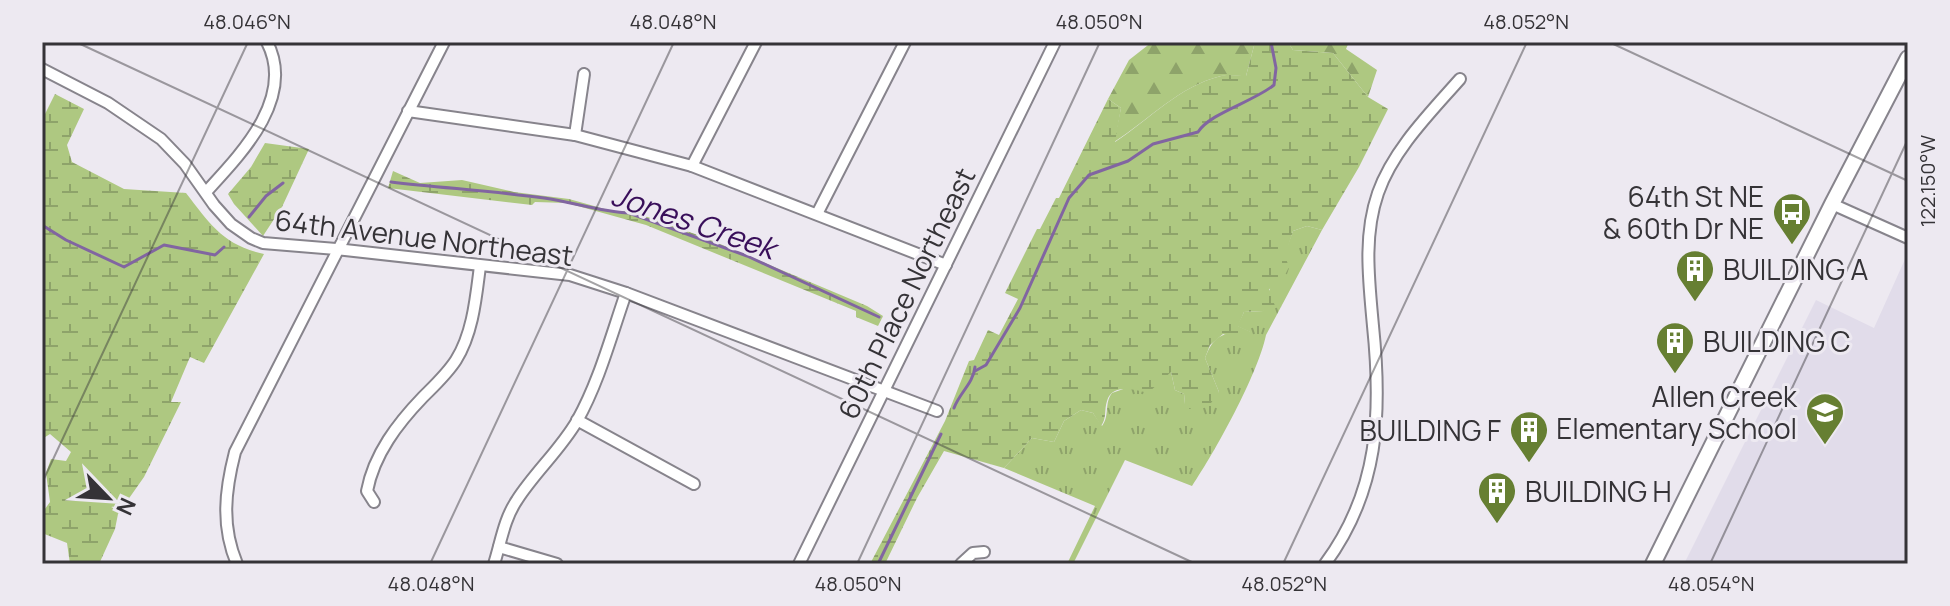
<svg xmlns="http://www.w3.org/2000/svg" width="1950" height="606" viewBox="0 0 1950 606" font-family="Manrope,sans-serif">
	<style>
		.built { fill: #e1dcea }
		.grass { fill: url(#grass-tufts) }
		.forest { fill: url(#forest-firs) }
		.wetland { fill: url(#wetland-marsh) }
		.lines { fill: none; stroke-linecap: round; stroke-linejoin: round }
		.stream { stroke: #8165a1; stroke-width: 3 }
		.minor-casing { stroke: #87848c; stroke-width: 14 }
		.secondary-casing { stroke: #87848c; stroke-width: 18 }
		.minor { stroke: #fff; stroke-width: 10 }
		.secondary { stroke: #fff; stroke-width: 14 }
		.ticks { fill: none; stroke: #353337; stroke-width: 2; stroke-opacity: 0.45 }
		.labels { text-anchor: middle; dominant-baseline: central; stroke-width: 6; stroke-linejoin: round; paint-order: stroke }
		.poi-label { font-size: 28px; fill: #353337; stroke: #ede9f1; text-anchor: end }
		.street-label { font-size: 28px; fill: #353337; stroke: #ede9f1 }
		.water-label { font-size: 30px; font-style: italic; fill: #390f5a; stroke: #ede9f1 }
		.neatline { fill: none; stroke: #353337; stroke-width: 3 }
		.ticks-label { font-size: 20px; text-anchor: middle; fill: #353337 }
	</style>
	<defs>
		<pattern id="grass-tufts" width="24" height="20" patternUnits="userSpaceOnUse" patternTransform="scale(2)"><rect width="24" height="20" fill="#aec881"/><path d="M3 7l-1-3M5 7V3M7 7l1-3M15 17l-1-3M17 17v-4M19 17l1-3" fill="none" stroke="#8ea36a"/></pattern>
		<pattern id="forest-firs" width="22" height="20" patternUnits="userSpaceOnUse" patternTransform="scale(2)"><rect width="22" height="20" fill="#aec881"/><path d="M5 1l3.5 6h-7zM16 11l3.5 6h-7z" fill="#8ea36a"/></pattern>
		<pattern id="wetland-marsh" width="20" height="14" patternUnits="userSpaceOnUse" patternTransform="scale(2)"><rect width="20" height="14" fill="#aec881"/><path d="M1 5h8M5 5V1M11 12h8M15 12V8" fill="none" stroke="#8ea36a"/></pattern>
	</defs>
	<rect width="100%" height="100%" fill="#ede9f1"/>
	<path class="built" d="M1906 257 1908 564H1684L1816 300 1874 328Z"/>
	<path class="grass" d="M1307 226 1322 230 1266 335C1258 374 1215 452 1192 486L1125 460 1073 564H1067L1095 506 1004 468 1032 438 1054 442 1064 421 1081 410 1093 413 1102 426C1110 416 1104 403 1112 393L1171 372 1175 390 1184 394 1185 404 1219 392 1205 358C1215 332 1225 333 1250 332L1237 326 1244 312 1263 311C1270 283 1284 258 1293 231Z"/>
	<g class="forest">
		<path d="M1152 42H1255L1246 76C1238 76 1228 75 1221 76 1179 86 1149 120 1114 142L1121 108 1108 99 1129 60Z"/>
		<path d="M1288 42H1349L1346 49 1377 70 1368 97 1333 53 1293 50Z"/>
	</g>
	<g class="wetland">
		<path d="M1255 42H1288L1293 50 1333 53 1368 97 1388 109 1359 167 1322 230 1307 226 1293 231 1285 256 1289 267 1279 287 1269 289 1275 306 1263 311 1244 312 1238 326 1251 332 1247 341 1223 334 1210 345 1205 358 1219 392 1211 403 1189 409 1185 404 1184 394 1175 390 1171 372 1148 393C1136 390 1112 383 1107 401 1104 410 1107 418 1101 426L1093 413 1081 410 1064 421 1054 442 1032 438 1004 468 944 451 917 498 885 564H870L945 421 969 361 974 360 988 330 999 335 1018 299 1005 293 1037 229H1040L1056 198H1059L1108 99 1121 108 1115 142C1149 120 1179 86 1221 76 1228 74 1238 76 1246 76Z"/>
		<path d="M55 94 84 109 67 145 72 162 124 189 186 193C210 224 223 245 264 254L204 363 190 357 171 402H181L144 477 118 514 115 529 99 564H70L67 543 42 533V513L50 502 46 473 51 459 66 461 71 452 50 434 42 439V120Z"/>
		<path d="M265 143 309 149 282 207 263 236 234 204 228 194 251 167Z"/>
		<path d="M393 171 420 183 462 180 514 192 569 199 612 211H624L645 216 706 238 867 306 883 316 878 326 856 317V311L646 225 567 203 535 202 532 205 388 188Z"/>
	</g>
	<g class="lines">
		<g class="stream">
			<path d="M391 182C442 188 493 191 544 198 573 202 600 212 629 213L747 256 879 317"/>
			<path d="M249 217 266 196 283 183"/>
			<path d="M42 225 66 240 124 267 164 245 215 255 224 247"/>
			<path d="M975 371 986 365 1020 308 1069 198 1089 175 1128 161 1153 144 1198 132C1210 113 1253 102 1274 85L1276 68 1271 42"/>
			<path d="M954 408C960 392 973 384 975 367"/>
			<path d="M878 564 941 434"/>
		</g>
		<defs>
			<g id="minor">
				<path d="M42 69 108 103 161 139 185 164 214 205 231 224 251 238 263 243 336 249 570 275 626 293 937 411"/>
				<path d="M408 111 575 135 692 166 946 265"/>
				<path d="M575 135 584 74"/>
				<path d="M692 166 756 42"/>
				<path d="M206 192C241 154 296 98 267 42"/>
				<path d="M1832 204 1908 238"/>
				<path d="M817 214 905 42"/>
				<path d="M577 420 694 484"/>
				<path d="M374 502 367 491C374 454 398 423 423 397 435 385 447 374 456 360 473 333 476 297 480 266"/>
				<path d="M499 547 557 564"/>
				<path d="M237 564C221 526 225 491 235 452L444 42"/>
				<path d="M494 564C501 542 504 519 517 500 535 472 560 450 577 421 599 382 611 336 626 293"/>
				<path d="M799 564 1055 42"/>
				<path d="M961 564 973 553 984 552"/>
				<path d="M1325 564C1379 491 1382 413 1373 326 1369 281 1363 236 1378 193 1393 150 1430 113 1460 79"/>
			</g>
			<path id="secondary" d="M1653 564 1832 204 1908 58"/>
		</defs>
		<use href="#minor" class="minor-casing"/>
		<use href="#secondary" class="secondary-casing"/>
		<use href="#minor" class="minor"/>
		<use href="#secondary" class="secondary"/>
	</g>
	<path class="ticks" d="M76 42 1196 564M1609 42 1908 181M42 483 248 42M430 564 674 42M857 564 1100 42M1283 564 1527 42M1710 564 1908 139"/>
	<defs>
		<symbol id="bus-pin" viewBox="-11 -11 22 30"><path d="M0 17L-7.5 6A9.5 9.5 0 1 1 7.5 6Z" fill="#667f32" stroke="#ede9f1"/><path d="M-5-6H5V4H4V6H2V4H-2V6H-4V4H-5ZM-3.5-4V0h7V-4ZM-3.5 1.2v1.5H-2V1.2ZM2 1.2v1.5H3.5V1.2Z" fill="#fff"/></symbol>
		<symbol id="building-pin" viewBox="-11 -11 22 30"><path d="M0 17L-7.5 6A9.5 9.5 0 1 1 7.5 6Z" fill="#667f32" stroke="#ede9f1"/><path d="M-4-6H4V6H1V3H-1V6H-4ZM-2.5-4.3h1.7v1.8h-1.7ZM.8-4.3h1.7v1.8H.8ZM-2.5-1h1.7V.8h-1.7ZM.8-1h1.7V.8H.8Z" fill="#fff"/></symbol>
		<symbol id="school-pin" viewBox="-11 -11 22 30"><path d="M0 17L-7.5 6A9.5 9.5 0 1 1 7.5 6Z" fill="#667f32" stroke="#ede9f1"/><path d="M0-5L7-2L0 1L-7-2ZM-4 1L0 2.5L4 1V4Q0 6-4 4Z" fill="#fff"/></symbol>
	</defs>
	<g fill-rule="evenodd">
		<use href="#bus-pin" x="1770" y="190" width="44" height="60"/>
		<use href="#building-pin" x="1673" y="247" width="44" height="60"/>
		<use href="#building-pin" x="1653" y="319" width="44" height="60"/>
		<use href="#school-pin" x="1803" y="390" width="44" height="60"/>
		<use href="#building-pin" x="1507" y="408" width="44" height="60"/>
		<use href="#building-pin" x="1475" y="469" width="44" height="60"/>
	</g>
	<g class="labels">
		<g class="poi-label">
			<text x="1764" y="196">64th St NE<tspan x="1764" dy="32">&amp; 60th Dr NE</tspan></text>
			<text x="1723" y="269" text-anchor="start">BUILDING A</text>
			<text x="1703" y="341" text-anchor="start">BUILDING C</text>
			<text x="1797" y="396">Allen Creek<tspan x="1797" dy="32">Elementary School</tspan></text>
			<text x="1501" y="430">BUILDING F</text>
			<text x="1525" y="491" text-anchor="start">BUILDING H</text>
		</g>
		<g class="street-label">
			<text transform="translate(424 237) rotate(7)">64th Avenue Northeast</text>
			<text transform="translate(906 293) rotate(-64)">60th Place Northeast</text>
		</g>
		<g class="water-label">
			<text transform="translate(694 221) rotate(19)">Jones Creek</text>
		</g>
	</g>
	<rect width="1950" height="606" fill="none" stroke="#ede9f1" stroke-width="88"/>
	<g transform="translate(108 498) rotate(115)" stroke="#ede9f1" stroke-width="6" paint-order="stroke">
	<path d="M0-6L14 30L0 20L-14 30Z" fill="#353337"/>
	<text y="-12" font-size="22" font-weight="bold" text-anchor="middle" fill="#353337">N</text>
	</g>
	<rect x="44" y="44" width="1862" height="518" class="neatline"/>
	<g class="ticks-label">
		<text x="247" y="29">48.046°N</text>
		<text x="673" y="29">48.048°N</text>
		<text x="1099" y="29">48.050°N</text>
		<text x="1526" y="29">48.052°N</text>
		<text transform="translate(1928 181) rotate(-90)" y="7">122.150°W</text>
		<text x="431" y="591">48.048°N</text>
		<text x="858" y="591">48.050°N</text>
		<text x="1284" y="591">48.052°N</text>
		<text x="1711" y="591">48.054°N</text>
	</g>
</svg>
